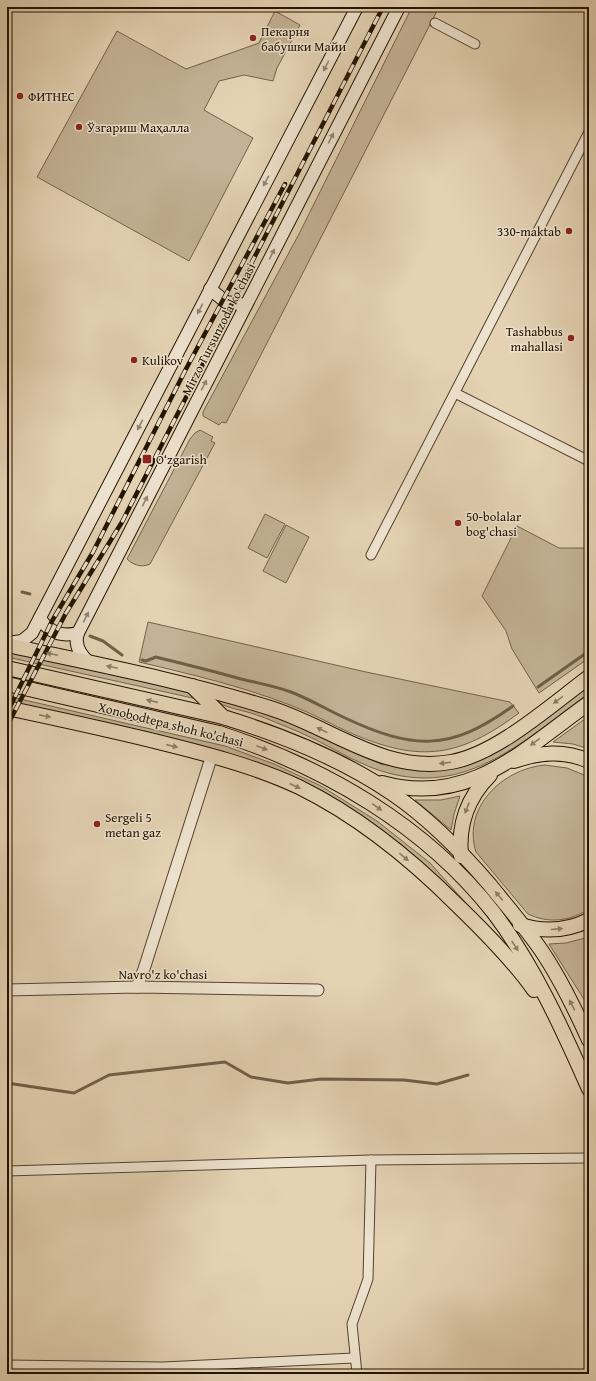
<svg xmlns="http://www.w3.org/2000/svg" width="596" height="1381" viewBox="0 0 596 1381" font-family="'Gentium Book Plus',serif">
<rect width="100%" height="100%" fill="#e4d2b3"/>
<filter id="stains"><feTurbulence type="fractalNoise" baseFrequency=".005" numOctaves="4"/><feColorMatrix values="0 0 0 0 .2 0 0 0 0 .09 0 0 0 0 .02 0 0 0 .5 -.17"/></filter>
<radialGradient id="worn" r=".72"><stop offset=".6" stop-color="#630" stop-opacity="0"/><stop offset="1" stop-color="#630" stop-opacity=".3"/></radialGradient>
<!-- green -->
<g fill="#c3b295" stroke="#73624a">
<path d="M412,7H439L226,423L222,422L219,425L203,416V412L299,234Z"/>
<path d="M275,11L300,25L277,68L273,81L244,75L219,81L204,110L253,138L189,261L37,177L117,31L186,69L259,43Z"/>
<path d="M200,430L213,437L211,441L215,443L150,564C142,568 133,565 127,559L190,439L195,433Z"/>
<path d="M265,514L285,524L267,558L248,548Z"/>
<path d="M286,525L309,537L286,583L263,571Z"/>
<path d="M517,526L559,548H589V658L539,693L512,649L506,631L482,596Z"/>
<path d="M148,622L366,672L510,702L519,713C460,757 421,763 353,734C332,725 312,713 290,705C241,686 190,674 139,662Z"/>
<path d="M7,650L189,690L197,699L7,657Z"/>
<path d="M589,683V693C520,743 462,803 370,767C345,757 323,742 299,732C284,726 269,719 254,714C246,711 226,708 220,703C218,701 216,698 214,696L267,713L319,735L362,756L381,764L422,770L453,768Z"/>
<path d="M7,696L225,746L274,764L321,786L377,821L430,863L500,941L427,867L272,769L199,745L7,702Z"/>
<path d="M589,716V749L573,744L553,742Z"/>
<path d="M545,765L567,768L589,777V909C570,921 549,924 528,914L476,852C462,808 502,769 545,765Z"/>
<path d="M460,796L454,814L451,830L415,800H441Z"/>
<path d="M589,937V991L587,1004L549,944L566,943Z"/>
</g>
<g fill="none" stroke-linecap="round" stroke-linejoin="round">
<!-- stream -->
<g stroke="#6f5f47" stroke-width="3">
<path d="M22,592L30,594"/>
<path d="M90,636L103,641L122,655"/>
<path d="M142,660L146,661L156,657C184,664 213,671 241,679C258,683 275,686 291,692C309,699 326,709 343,717C413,750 449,752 513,706"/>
<path d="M538,687L589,651"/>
<path d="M7,1083L74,1093L109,1075L225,1062L251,1077L288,1083L321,1079L404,1080L437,1084L468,1075"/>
</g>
<defs>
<g id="minor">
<path d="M435,23L475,44"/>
<path d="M455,393L589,461"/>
<path d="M371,555L589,132"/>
<path d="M7,1171L371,1160L589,1158"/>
<path d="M7,1365L163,1367L354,1358"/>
<path d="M357,1374L352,1324L368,1279L371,1160"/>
</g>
<g id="tertiary">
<path d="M137,987L144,969L212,755"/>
<path d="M7,990L137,987L318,990"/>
</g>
<g id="secondary">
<path d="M210,289L226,302L246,305"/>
<path d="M40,618C49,633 62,637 78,633"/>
<path d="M7,643L22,641L32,633L357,7"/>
<path d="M90,663C80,655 74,645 78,633L399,7"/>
</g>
<g id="trunk">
<path d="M7,645C95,664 184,681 270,708C331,727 384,774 451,762C497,754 551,705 589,677"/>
<path d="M7,668L223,717C282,735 342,759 393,794C431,820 461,851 490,885C507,906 525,927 541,950C560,978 575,1009 589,1040"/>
<path d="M7,684L219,733C324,767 425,825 494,913C534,966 562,1028 589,1089"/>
<path d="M192,686L223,717"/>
<path d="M7,708C54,718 100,728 146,739C198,752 250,764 299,787C358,816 411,859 457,905C484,931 512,959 534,990"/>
<path d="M514,761C540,752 564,750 589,761"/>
<path d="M382,783C469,807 523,750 589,703"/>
<path d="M461,856C458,825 468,797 490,775"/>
<path d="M520,925C543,932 567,931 589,920"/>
</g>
</defs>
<!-- minor casing -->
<use href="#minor" stroke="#53432d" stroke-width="11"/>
<!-- tertiary casing -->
<use href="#tertiary" stroke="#53432d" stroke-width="13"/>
<!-- secondary casing -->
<use href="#secondary" stroke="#231300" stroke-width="14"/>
<!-- trunk casing -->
<use href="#trunk" stroke="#231300" stroke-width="16"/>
<!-- minor -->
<use href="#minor" stroke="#ede2ce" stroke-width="9"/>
<!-- tertiary -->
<use href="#tertiary" stroke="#ede2ce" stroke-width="11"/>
<!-- secondary -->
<use href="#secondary" stroke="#ede2ce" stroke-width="12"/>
<!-- trunk -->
<use href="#trunk" stroke="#e4d2b3" stroke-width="14"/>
<defs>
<g id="rail">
<path d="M7,713L52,621L93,552L186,369L285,184"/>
<path d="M7,726L66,613L122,522L196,378L253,260L383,7"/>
</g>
</defs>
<!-- rail casing -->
<use href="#rail" stroke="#231300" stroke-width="4.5"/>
<!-- rail -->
<use href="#rail" stroke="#ede2ce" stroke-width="3" stroke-dasharray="9" stroke-linecap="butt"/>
</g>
<!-- one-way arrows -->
<defs><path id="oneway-solid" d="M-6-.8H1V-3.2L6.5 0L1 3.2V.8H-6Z"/></defs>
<g fill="#928571">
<use href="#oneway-solid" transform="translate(326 66) rotate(118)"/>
<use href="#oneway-solid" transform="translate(331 138) rotate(-63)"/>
<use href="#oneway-solid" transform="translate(266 181) rotate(118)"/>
<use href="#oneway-solid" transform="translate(272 254) rotate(-63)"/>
<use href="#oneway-solid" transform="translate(200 309) rotate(117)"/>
<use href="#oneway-solid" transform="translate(204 385) rotate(-63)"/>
<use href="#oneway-solid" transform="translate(140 425) rotate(117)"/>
<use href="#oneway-solid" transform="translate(145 501) rotate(-63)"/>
<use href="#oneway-solid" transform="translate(86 617) rotate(-64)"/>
</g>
<g fill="#8d7c62">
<use href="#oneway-solid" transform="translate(52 654) rotate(-168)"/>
<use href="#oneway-solid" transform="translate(112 667) rotate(-168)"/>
<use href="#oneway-solid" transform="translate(558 700) rotate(144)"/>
<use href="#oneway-solid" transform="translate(152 701) rotate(-167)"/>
<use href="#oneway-solid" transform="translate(45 716) rotate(11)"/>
<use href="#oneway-solid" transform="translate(322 730) rotate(-154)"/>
<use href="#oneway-solid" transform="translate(535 742) rotate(144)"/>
<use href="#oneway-solid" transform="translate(172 746) rotate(13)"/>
<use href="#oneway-solid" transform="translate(262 748) rotate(21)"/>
<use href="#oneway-solid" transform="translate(445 763) rotate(173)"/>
<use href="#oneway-solid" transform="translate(295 786) rotate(25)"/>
<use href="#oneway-solid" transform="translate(377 807) rotate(35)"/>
<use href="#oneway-solid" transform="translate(467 808) rotate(112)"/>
<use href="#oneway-solid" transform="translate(404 857) rotate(40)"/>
<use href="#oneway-solid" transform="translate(499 896) rotate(-130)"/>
<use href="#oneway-solid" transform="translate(557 929) rotate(-5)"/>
<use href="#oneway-solid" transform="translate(515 946) rotate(57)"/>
<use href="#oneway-solid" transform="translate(572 1005) rotate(-117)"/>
</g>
<!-- markers -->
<g fill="#8f2418" stroke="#ede2ce" stroke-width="1.5">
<circle cx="253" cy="38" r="4"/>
<circle cx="20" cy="96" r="4"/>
<circle cx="79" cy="127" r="4"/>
<circle cx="569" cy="231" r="4"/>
<circle cx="571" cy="338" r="4"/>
<circle cx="134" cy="360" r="4"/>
<rect x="142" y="454" width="10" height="10" rx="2"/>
<circle cx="458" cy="523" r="4"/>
<circle cx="97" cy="824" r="4"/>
</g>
<g text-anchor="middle" stroke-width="3" stroke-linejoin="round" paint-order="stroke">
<!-- poi labels -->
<g font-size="13" fill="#231300" stroke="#ede2ce" text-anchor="start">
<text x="261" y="36">Пекарня<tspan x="261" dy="15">бабушки Майи</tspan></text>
<text x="28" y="101">ФИТНЕС</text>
<text x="87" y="132">Ўзгариш Маҳалла</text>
<text x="561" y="236" text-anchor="end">330-maktab</text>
<text x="563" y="336" text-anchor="end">Tashabbus<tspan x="563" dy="15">mahallasi</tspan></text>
<text x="142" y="365">Kulikov</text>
<text x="156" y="464">O‘zgarish</text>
<text x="466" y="521">50-bolalar<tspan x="466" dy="15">bog'chasi</tspan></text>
<text x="105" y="822">Sergeli 5<tspan x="105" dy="15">metan gaz</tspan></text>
</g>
<!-- street labels -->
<g font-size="13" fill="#231300" stroke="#ede2ce">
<text transform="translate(218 329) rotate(-63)" y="5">Mirzo Tursunzoda ko'chasi</text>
<text transform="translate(171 724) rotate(14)" y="5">Xonobodtepa shoh ko'chasi</text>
<text x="163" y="979">Navro'z ko'chasi</text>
</g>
</g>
<!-- margin -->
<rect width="596" height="1381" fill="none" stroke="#e4d2b3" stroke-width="24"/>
<rect x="8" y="8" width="580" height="1365" fill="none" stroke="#231300" stroke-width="2"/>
<rect x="12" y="12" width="572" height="1357" fill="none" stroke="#231300"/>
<rect width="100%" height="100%" filter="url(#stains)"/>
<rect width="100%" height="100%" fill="url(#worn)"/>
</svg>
